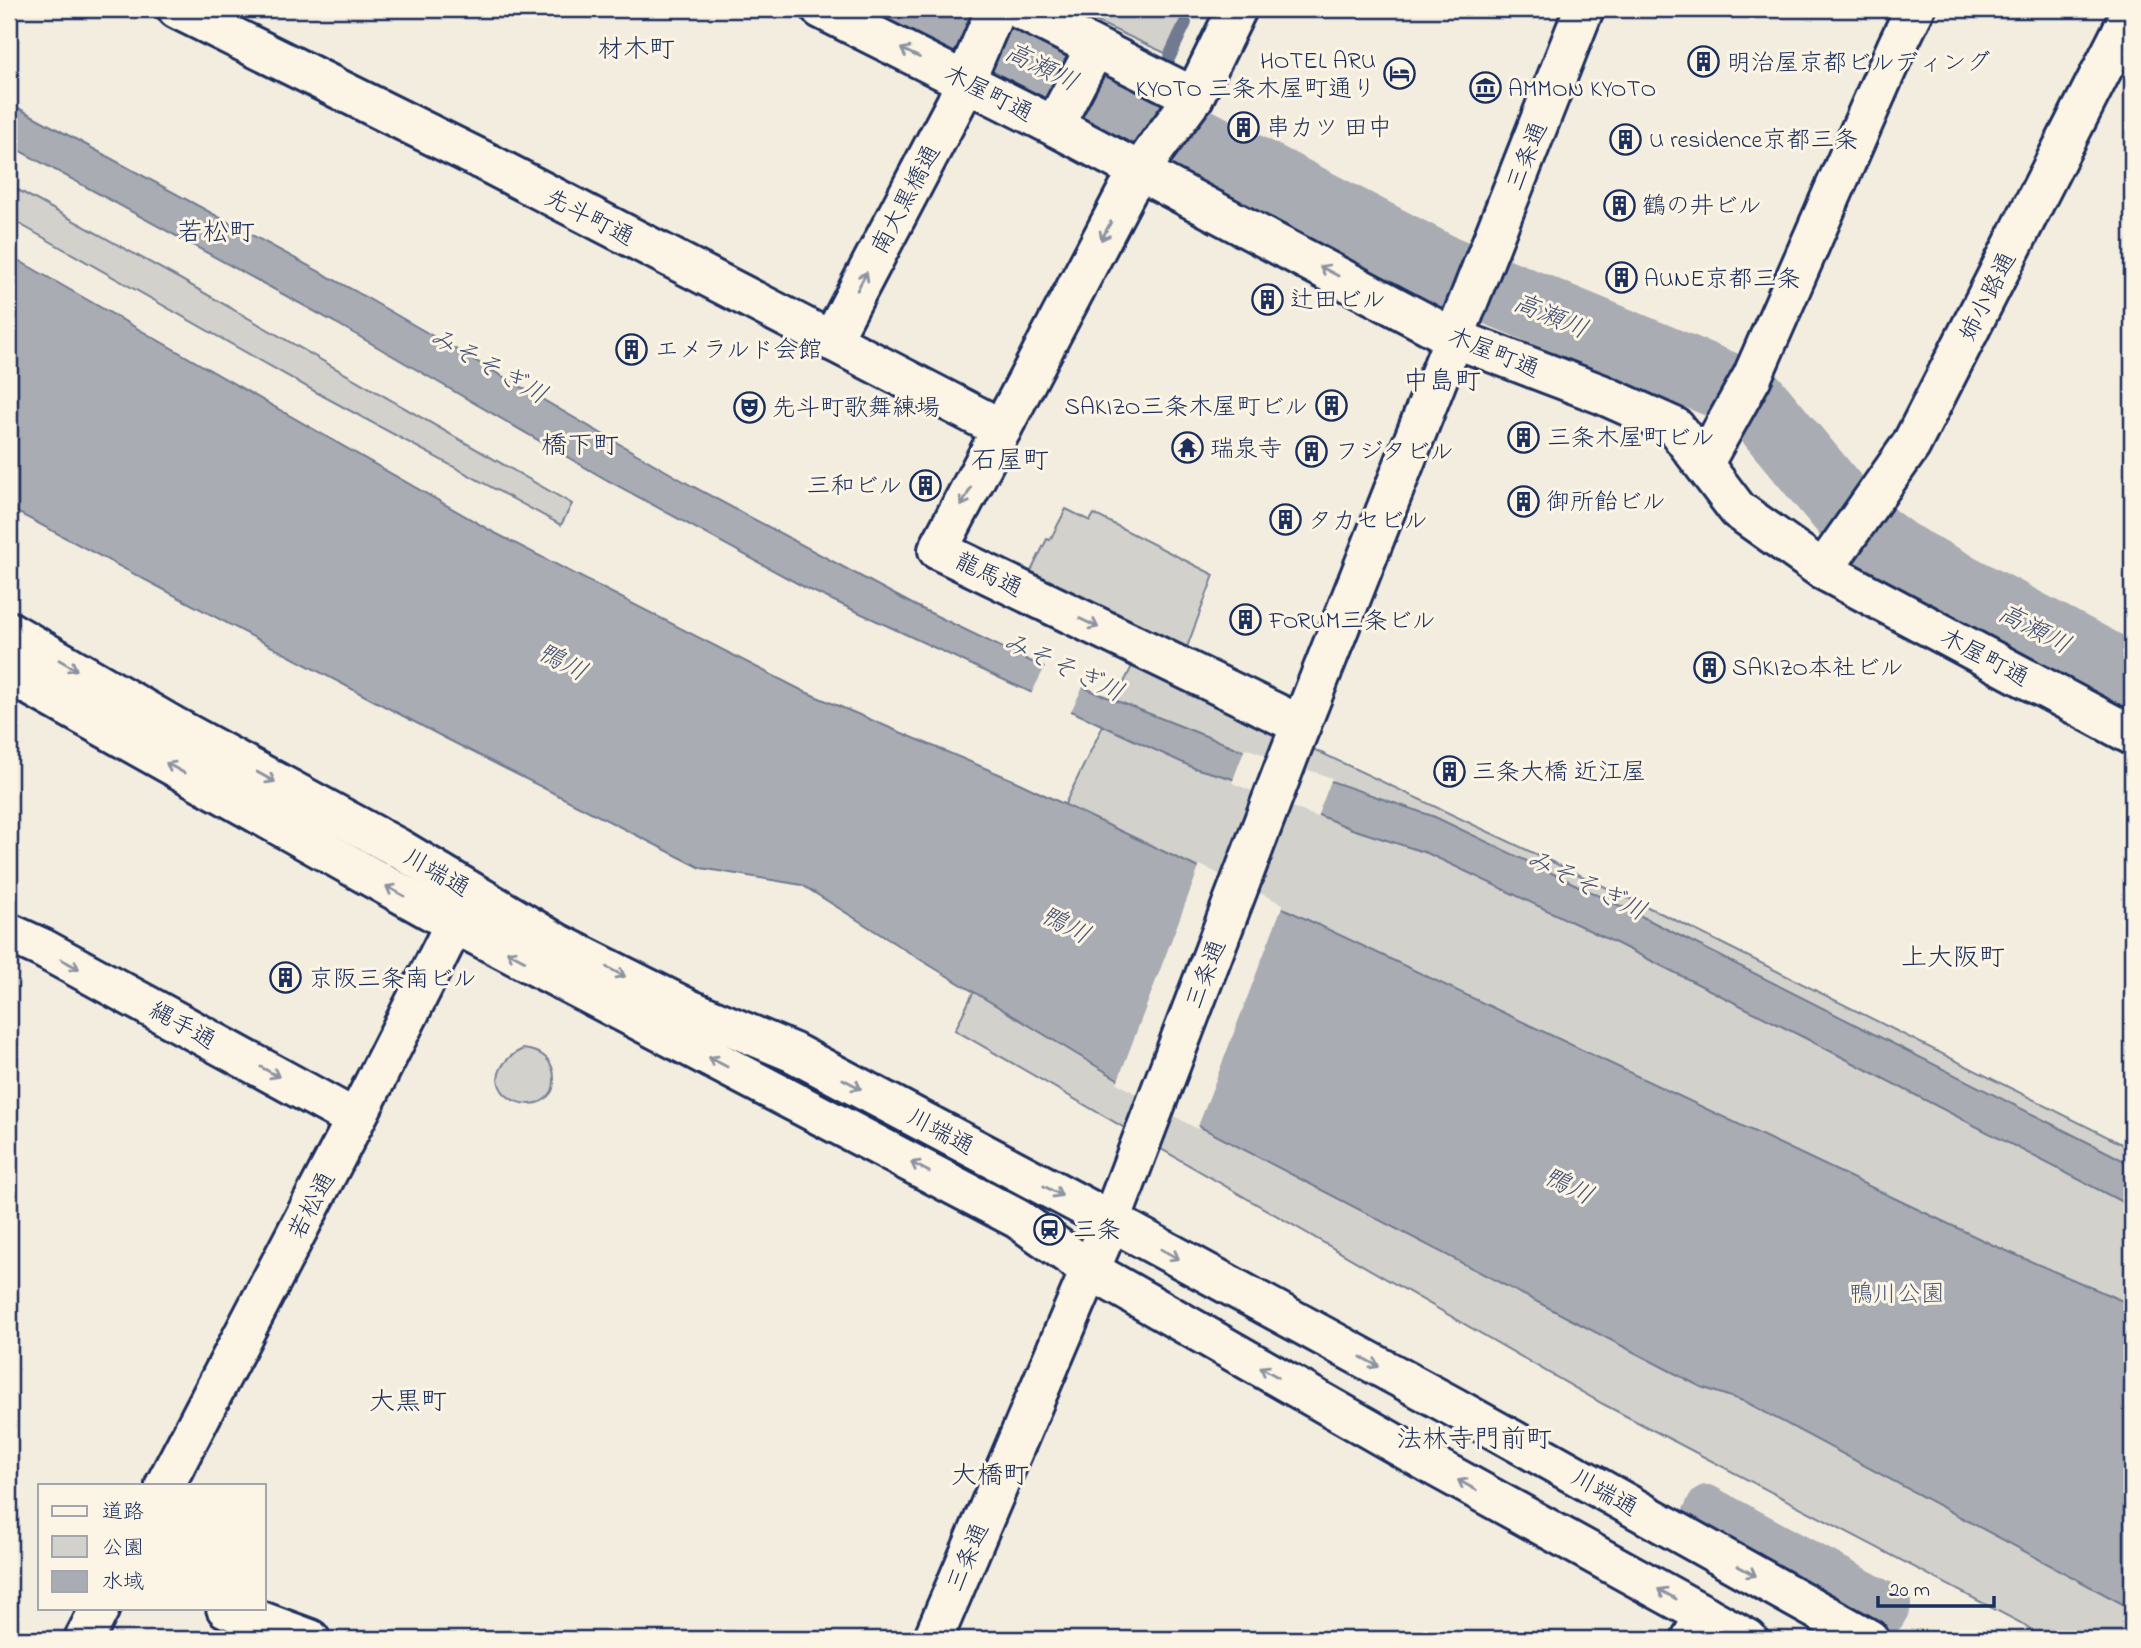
<svg xmlns="http://www.w3.org/2000/svg" width="2141" height="1648" viewBox="0 0 2141 1648" font-family="'Indie Flower','Klee One',sans-serif">
<rect width="100%" height="100%" fill="#f3ede0"/>
<filter id="ink" filterUnits="userSpaceOnUse"><feTurbulence type="fractalNoise" baseFrequency=".0143" numOctaves="2"/><feDisplacementMap in="SourceGraphic" scale="14" xChannelSelector="R" yChannelSelector="G"/><feConvolveMatrix kernelMatrix="1 2 1 2 8 2 1 2 1" color-interpolation-filters="sRGB"/></filter>
<g filter="url(#ink)">
<!-- green -->
<g fill="#d3d1cc" stroke="#778095" stroke-width="2">
<path d="M1082,9H1169L1183,15L1165,53L1080,14Z"/>
<path d="M9,185L180,279L572,504L561,525L323,396L9,218Z"/>
<path d="M1066,509L1090,521L1094,514L1214,575L1187,647L1030,573L1047,539L1050,540Z"/>
<path d="M1133,664L1675,920L2132,1149V1639H2042L2021,1623L1603,1404L955,1030Z"/>
<path d="M523,1049C541,1051 554,1059 554,1079C554,1084 554,1090 550,1094C540,1108 518,1106 506,1095C488,1077 505,1057 523,1049Z"/>
</g>
<!-- water -->
<g fill="#a9acb3" stroke="#707a91" stroke-width="2">
<path d="M9,103L355,291L692,486L914,605L1092,691L1241,750L1435,817L1633,912L2111,1154L2132,1165V1207L1805,1038L1618,944L1427,853L1352,829L1230,778L1194,768L806,588L607,480L336,323L9,145Z"/>
<path d="M9,255L495,533L803,691L1013,780L1993,1245L2132,1305V1609L1746,1402L1701,1387L1177,1115L921,960L802,885L701,868L443,737L9,508Z"/>
</g>
<!-- pier -->
<g fill="#f3ede0">
<path d="M1047,663L1085,683L1069,715L1030,696Z"/>
<path d="M1245,748L1332,778L1317,817L1232,783Z"/>
<path d="M1200,865L1283,904L1197,1129L1117,1083Z"/>
</g>
<g fill="none" stroke-linecap="round" stroke-linejoin="round">
<!-- stream -->
<path stroke="#707a91" stroke-width="12" d="M1169,59L1186,23"/>
<!-- canal -->
<path stroke="#a9acb3" stroke-width="40" d="M1707,1505L1891,1605L1886,1614L1785,1569L1699,1522Z"/>
<!-- river -->
<path stroke="#a9acb3" stroke-width="70" d="M924,9L1188,137L1438,267L1732,389L1753,400L1845,511L1870,535L1897,555L2132,680"/>
<defs>
<g id="minor">
<path d="M177,9L482,160L1002,429"/>
<path d="M821,9L1054,126L1454,338L1601,394L1675,427L1738,510L1823,570L2132,735"/>
<path d="M1019,9L1194,97"/>
<path d="M1237,9L1194,97L1156,148L1127,191L938,550L1301,725"/>
<path d="M1054,126L1095,48"/>
<path d="M831,341L956,103L996,9"/>
<path d="M1704,463L1752,377L1897,46L1915,9"/>
<path d="M1823,570L1911,445L2132,11"/>
<path d="M9,631L173,726L398,848L557,943L689,1009L792,1052L1111,1221L1291,750L1584,9"/>
<path d="M9,674L455,924L1018,1219L1090,1270"/>
<path d="M9,933L42,948L355,1119"/>
<path d="M165,1485L363,1105L465,903"/>
<path d="M226,1608L310,1639"/>
<path d="M84,1639L100,1608"/>
<path d="M1691,1639L1705,1615"/>
</g>
<g id="major">
<path d="M1090,1270L1434,1466L1748,1639"/>
<path d="M933,1639L1111,1221L1452,1406L1869,1639"/>
</g>
</defs>
<!-- minor casing -->
<use href="#minor" stroke="#1b2f5e" stroke-width="44"/>
<!-- major casing -->
<use href="#major" stroke="#1b2f5e" stroke-width="44"/>
<!-- minor -->
<use href="#minor" stroke="#fcf5e5" stroke-width="38"/>
<!-- major -->
<use href="#major" stroke="#fcf5e5" stroke-width="38"/>
</g>
<!-- one-way arrows -->
<defs><path id="oneway-shaft" d="M-6 0H5M1.5-3L5.5 0L1.5 3" fill="none" stroke-width="1.6" stroke-linecap="round" stroke-linejoin="round" transform="scale(1.75)"/></defs>
<g stroke="#8c92a2">
<use href="#oneway-shaft" transform="translate(910 53) rotate(-154)"/>
<use href="#oneway-shaft" transform="translate(1106 231) rotate(118)"/>
<use href="#oneway-shaft" transform="translate(1329 271) rotate(-152)"/>
<use href="#oneway-shaft" transform="translate(862 281) rotate(-62)"/>
<use href="#oneway-shaft" transform="translate(966 497) rotate(118)"/>
<use href="#oneway-shaft" transform="translate(1089 623) rotate(26)"/>
<use href="#oneway-shaft" transform="translate(68 665) rotate(30)"/>
<use href="#oneway-shaft" transform="translate(175 768) rotate(-151)"/>
<use href="#oneway-shaft" transform="translate(266 777) rotate(29)"/>
<use href="#oneway-shaft" transform="translate(395 891) rotate(-151)"/>
<use href="#oneway-shaft" transform="translate(516 956) rotate(-152)"/>
<use href="#oneway-shaft" transform="translate(70 964) rotate(29)"/>
<use href="#oneway-shaft" transform="translate(616 972) rotate(27)"/>
<use href="#oneway-shaft" transform="translate(718 1062) rotate(-152)"/>
<use href="#oneway-shaft" transform="translate(270 1072) rotate(29)"/>
<use href="#oneway-shaft" transform="translate(852 1084) rotate(28)"/>
<use href="#oneway-shaft" transform="translate(920 1167) rotate(-152)"/>
<use href="#oneway-shaft" transform="translate(1053 1191) rotate(28)"/>
<use href="#oneway-shaft" transform="translate(1170 1254) rotate(29)"/>
<use href="#oneway-shaft" transform="translate(1370 1362) rotate(28)"/>
<use href="#oneway-shaft" transform="translate(1269 1372) rotate(-150)"/>
<use href="#oneway-shaft" transform="translate(1467 1485) rotate(-151)"/>
<use href="#oneway-shaft" transform="translate(1747 1571) rotate(29)"/>
<use href="#oneway-shaft" transform="translate(1667 1594) rotate(-151)"/>
</g>
</g>
<!-- icons -->
<defs>
<symbol id="building-ring" viewBox="-11 -11 22 22"><circle r="9.5" fill="#fcf5e5" stroke="#1b2f5e" stroke-width="1.5"/><path d="M-4-6H4V6H1V3H-1V6H-4ZM-2.5-4.3h1.7v1.8h-1.7ZM.8-4.3h1.7v1.8H.8ZM-2.5-1h1.7V.8h-1.7ZM.8-1h1.7V.8H.8Z" fill="#1b2f5e"/></symbol>
<symbol id="hotel-ring" viewBox="-11 -11 22 22"><circle r="9.5" fill="#fcf5e5" stroke="#1b2f5e" stroke-width="1.5"/><path d="M-6-4.5h1.5V1H6V5H4.5V3h-9V5H-6ZM-4 0a1.8 1.8 0 1 1 3.6 0ZM.5 0V-2.5h3Q6-2.5 6 0Z" fill="#1b2f5e"/></symbol>
<symbol id="museum-ring" viewBox="-11 -11 22 22"><circle r="9.5" fill="#fcf5e5" stroke="#1b2f5e" stroke-width="1.5"/><path d="M0-6L6-3V-2H-6V-3ZM-5-1h2V3h-2ZM-1-1h2V3h-2ZM3-1h2V3H3ZM-6 4H6V6H-6Z" fill="#1b2f5e"/></symbol>
<symbol id="theatre-ring" viewBox="-11 -11 22 22"><circle r="9.5" fill="#fcf5e5" stroke="#1b2f5e" stroke-width="1.5"/><path d="M-5-5.5Q0-4 5-5.5V0Q5 5 0 6Q-5 5-5 0ZM-3.3-2.5H-1v1.5H-3.3ZM1-2.5H3.3v1.5H1ZM-2.8 1Q0 5.5 2.8 1Z" fill="#1b2f5e"/></symbol>
<symbol id="temple-ring" viewBox="-11 -11 22 22"><circle r="9.5" fill="#fcf5e5" stroke="#1b2f5e" stroke-width="1.5"/><path d="M0-6L5-2H3V0L6.5 2.5H4V6H1.5V3h-3V6H-4V2.5H-6.5L-3 0V-2H-5Z" fill="#1b2f5e"/></symbol>
<symbol id="station-ring" viewBox="-11 -11 22 22"><circle r="9.5" fill="#fcf5e5" stroke="#1b2f5e" stroke-width="1.5"/><path d="M-3-6H3Q5-6 5-4V2Q5 4 3 4L4.5 6H3L1.5 4h-3L-3 6H-4.5L-3 4Q-5 4-5 2V-4Q-5-6-3-6ZM-3.5-4v3h7v-3ZM-3.5 1v1.5H-2V1ZM2 1v1.5H3.5V1Z" fill="#1b2f5e"/></symbol>
</defs>
<g fill-rule="evenodd">
<use href="#building-ring" x="1686" y="44" width="35" height="35"/>
<use href="#hotel-ring" x="1382" y="56" width="35" height="35"/>
<use href="#museum-ring" x="1468" y="70" width="35" height="35"/>
<use href="#building-ring" x="1226" y="110" width="35" height="35"/>
<use href="#building-ring" x="1608" y="122" width="35" height="35"/>
<use href="#building-ring" x="1602" y="188" width="35" height="35"/>
<use href="#building-ring" x="1604" y="260" width="35" height="35"/>
<use href="#building-ring" x="1250" y="282" width="35" height="35"/>
<use href="#building-ring" x="614" y="332" width="35" height="35"/>
<use href="#building-ring" x="1314" y="388" width="35" height="35"/>
<use href="#theatre-ring" x="732" y="390" width="35" height="35"/>
<use href="#building-ring" x="1506" y="420" width="35" height="35"/>
<use href="#temple-ring" x="1170" y="430" width="35" height="35"/>
<use href="#building-ring" x="1294" y="434" width="35" height="35"/>
<use href="#building-ring" x="908" y="468" width="35" height="35"/>
<use href="#building-ring" x="1506" y="484" width="35" height="35"/>
<use href="#building-ring" x="1268" y="502" width="35" height="35"/>
<use href="#building-ring" x="1228" y="602" width="35" height="35"/>
<use href="#building-ring" x="1692" y="650" width="35" height="35"/>
<use href="#building-ring" x="1432" y="754" width="35" height="35"/>
<use href="#building-ring" x="268" y="960" width="35" height="35"/>
<use href="#station-ring" x="1032" y="1212" width="35" height="35"/>
</g>
<g text-anchor="middle" stroke-width="6" stroke-linejoin="round" paint-order="stroke">
<!-- poi labels -->
<g font-size="24" fill="#1b2f5e" stroke="#fcf5e5" text-anchor="start">
<text x="1376" y="68" text-anchor="end">HOTEL ARU<tspan x="1376" dy="28">KYOTO 三条木屋町通り</tspan></text>
<text x="1727" y="70">明治屋京都ビルディング</text>
<text x="1508" y="96">AMMON KYOTO</text>
<text x="1266" y="135">串カツ 田中</text>
<text x="1649" y="147">U residence京都三条</text>
<text x="1642" y="213">鶴の井ビル</text>
<text x="1644" y="286">AUNE京都三条</text>
<text x="1290" y="307">辻田ビル</text>
<text x="655" y="357">エメラルド会館</text>
<text x="1308" y="414" text-anchor="end">SAKIZO三条木屋町ビル</text>
<text x="772" y="415">先斗町歌舞練場</text>
<text x="1547" y="445">三条木屋町ビル</text>
<text x="1210" y="456">瑞泉寺</text>
<text x="1335" y="459">フジタビル</text>
<text x="902" y="493" text-anchor="end">三和ビル</text>
<text x="1546" y="509">御所飴ビル</text>
<text x="1308" y="528">タカセビル</text>
<text x="1269" y="628">FORUM三条ビル</text>
<text x="1732" y="675">SAKIZO本社ビル</text>
<text x="1472" y="779">三条大橋 近江屋</text>
<text x="309" y="986">京阪三条南ビル</text>
<text x="1073" y="1237">三条</text>
</g>
<!-- street labels -->
<g font-size="24" fill="#1b2f5e" stroke="#fcf5e5">
<text transform="translate(989 93) rotate(27)" y="8">木屋町通</text>
<text transform="translate(1526 156) rotate(-68)" y="8">三条通</text>
<text transform="translate(905 199) rotate(-62)" y="8">南大黒橋通</text>
<text transform="translate(590 217) rotate(27)" y="8">先斗町通</text>
<text transform="translate(1987 296) rotate(-63)" y="8">姉小路通</text>
<text transform="translate(1494 352) rotate(22)" y="8">木屋町通</text>
<text transform="translate(989 574) rotate(26)" y="8">龍馬通</text>
<text transform="translate(1985 657) rotate(28)" y="8">木屋町通</text>
<text transform="translate(437 872) rotate(30)" y="8">川端通</text>
<text transform="translate(1205 974) rotate(-69)" y="8">三条通</text>
<text transform="translate(183 1025) rotate(29)" y="8">縄手通</text>
<text transform="translate(941 1131) rotate(28)" y="8">川端通</text>
<text transform="translate(311 1205) rotate(-62)" y="8">若松通</text>
<text transform="translate(1605 1492) rotate(29)" y="8">川端通</text>
<text transform="translate(967 1557) rotate(-67)" y="8">三条通</text>
</g>
<!-- park labels -->
<g font-size="24" fill="#49587a" stroke="#fcf5e5">
<text x="1897" y="1301">鴨川公園</text>
</g>
<!-- neighbourhood labels -->
<g font-size="26" fill="#1b2f5e" stroke="#fcf5e5">
<text x="636" y="57">材木町</text>
<text x="216" y="240">若松町</text>
<text x="1442" y="389">中島町</text>
<text x="580" y="453">橋下町</text>
<text x="1010" y="468">石屋町</text>
<text x="1953" y="965">上大阪町</text>
<text x="408" y="1409">大黒町</text>
<text x="1474" y="1447">法林寺門前町</text>
<text x="990" y="1483">大橋町</text>
</g>
<!-- water labels -->
<g font-size="26" font-style="italic" fill="#465478" stroke="#fcf5e5">
<text transform="translate(1042 66) rotate(26)" y="9">高瀬川</text>
<text transform="translate(1551 315) rotate(23)" y="9">高瀬川</text>
<text transform="translate(489 365) rotate(29)" y="9">みそそぎ川</text>
<text transform="translate(2035 628) rotate(28)" y="9">高瀬川</text>
<text transform="translate(563 661) rotate(28)" y="9">鴨川</text>
<text transform="translate(1064 666) rotate(25)" y="9">みそそぎ川</text>
<text transform="translate(1587 884) rotate(26)" y="9">みそそぎ川</text>
<text transform="translate(1066 924) rotate(28)" y="9">鴨川</text>
<text transform="translate(1569 1185) rotate(27)" y="9">鴨川</text>
</g>
</g>
<!-- margin -->
<rect width="2141" height="1648" fill="none" stroke="#fcf5e5" stroke-width="35"/>
<rect x="18" y="18" width="2106" height="1613" fill="none" stroke="#1b2f5e" stroke-width="2.5" filter="url(#ink)"/>
<!-- legend -->
<rect x="38" y="1484" width="228" height="126" fill="#fcf5e5" stroke="#a2a6af" stroke-width="2"/>
<rect x="52" y="1506" width="35" height="10" fill="#fcf5e5" stroke="#a2a6af" stroke-width="2"/>
<text x="102" y="1518" font-size="21" fill="#1b2f5e">道路</text>
<rect x="52" y="1536" width="35" height="21" fill="#d3d1cc" stroke="#a2a6af" stroke-width="2"/>
<text x="102" y="1554" font-size="21" fill="#1b2f5e">公園</text>
<rect x="52" y="1571" width="35" height="21" fill="#a9acb3" stroke="#a2a6af" stroke-width="2"/>
<text x="102" y="1588" font-size="21" fill="#1b2f5e">水域</text>
<!-- scale -->
<path d="M1878 1596v10h116v-10" fill="none" stroke="#1b2f5e" stroke-width="3.5"/>
<text x="1889" y="1596" font-size="21" fill="#1b2f5e" stroke="#fcf5e5" stroke-width="5" paint-order="stroke">20 m</text>
</svg>
